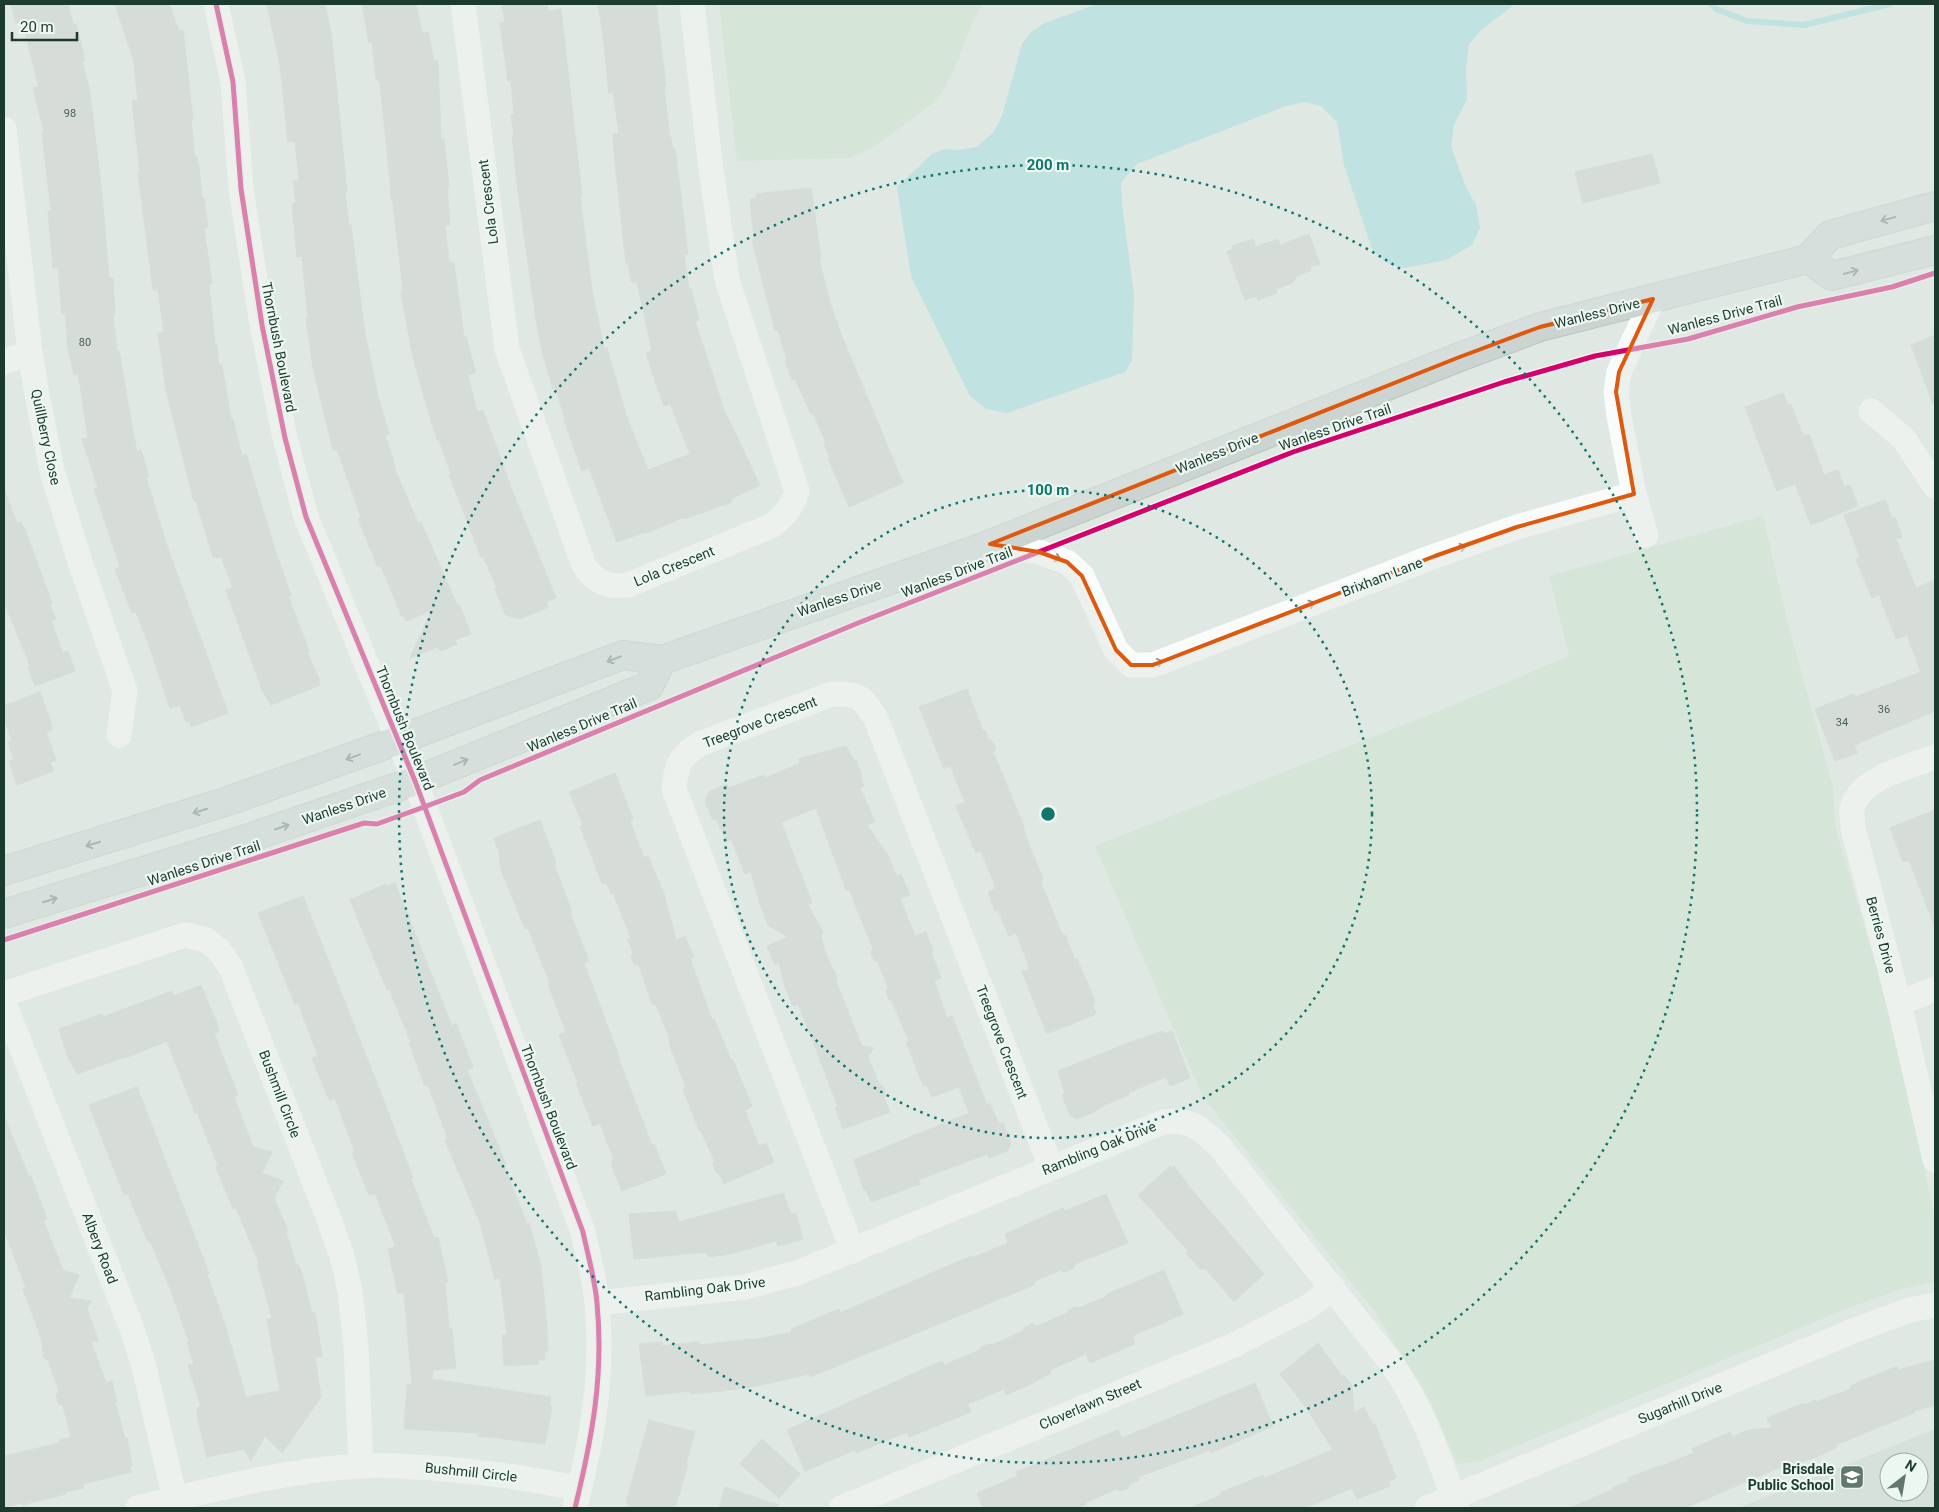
<svg xmlns="http://www.w3.org/2000/svg" width="1939" height="1512" viewBox="0 0 1939 1512" font-family="Roboto,sans-serif">
<rect width="100%" height="100%" fill="#e0e8e3"/>
<!-- built -->
<path fill="#cdd9d2" fill-rule="evenodd" d="M1935,1429V1508H1738ZM1889,1462H1919V1492H1889Z"/>
<!-- green -->
<g fill="#c7e3cb">
<path d="M719,4H983L973,21L954,70L943,91L932,104L872,148L850,158L737,161Z"/>
<path d="M1763,516L1787,620L1833,787L1835,826L1880,979L1909,1099L1935,1218V1281L1899,1290L1851,1307L1480,1461L1457,1464L1430,1400L1375,1312L1203,1097L1095,846L1444,709L1569,656L1549,576Z"/>
</g>
<!-- water -->
<path fill="#9adbdb" d="M1097,4H1515L1480,31L1469,44L1466,69L1467,99L1454,125L1451,146L1465,185L1476,205L1480,228L1472,245L1446,260L1404,268L1387,263L1372,249L1344,165L1337,122L1321,106L1305,102L1286,106L1137,164L1121,182L1122,205L1134,295L1132,360L1125,372L1007,413L986,409L970,396L911,276L897,187L932,154L945,149L957,150L976,147L993,133L1002,116L1022,44L1030,33L1045,23Z"/>
<g fill="none" stroke-linecap="round" stroke-linejoin="round">
<!-- stream -->
<path stroke="#9adbdb" stroke-width="6" d="M1711,4L1716,9L1747,21L1804,25L1890,4"/>
</g>
<!-- building -->
<g fill="#cad1cd" stroke="#c8d1cc">
<path d="M11,4H68L73,25L76,24L85,60L82,61L90,93L102,194L109,278H113L115,315H113L117,351H119L131,421L137,452L141,450L149,476L146,477L168,549L228,713L191,727L189,721L186,722L180,705L170,708L151,651L136,612L132,613L115,569L120,567L94,489L98,488L82,439L88,438L80,384L77,374L74,375L68,348L65,313L62,314L58,268H53L48,211H51L42,132L44,131L33,88L39,87L22,22L16,23Z"/>
<path d="M115,4H169L179,31L183,30L193,120L191,121L195,157H197L199,168L202,198H204L208,228H204L212,284H209L215,345H217L219,365H222L231,419H233L242,456L246,454L277,556L291,595L288,596L309,651L307,652L320,681L318,682L320,685L271,705L262,690L226,590L233,588L221,557L216,558L215,556L213,557L196,501L194,502L166,390L158,333H164L158,290H153L138,173H140L132,101L138,100L133,58Z"/>
<path d="M267,4H325L331,32L347,192H345L349,225H351L365,334L378,396L389,434L385,435L395,466L394,467L418,523L421,522L457,605L459,604L471,634L455,640L457,644L440,651L438,647L410,658L432,610L406,621L404,616L402,617L381,566L378,567L358,519L361,517L337,449L333,450L313,368L306,318H308L302,256L297,257L292,204L296,203L293,181H299L295,142H288L280,65Z"/>
<path d="M362,4H416L422,33L428,32L434,61H438L441,139H444L449,188H447L450,225H445L449,262L454,263L464,337H466L476,373L468,375L477,412L483,410L512,490L556,598L546,602L548,607L520,619L506,615L495,589L497,588L483,556L481,557L449,475L451,474L439,440H437L424,397L413,357L401,293L403,289L393,204L390,195L391,191L380,82L376,79L372,42L369,43Z"/>
<path d="M502,4H547L548,11L561,9L582,196H580L592,291L604,348H607L627,418L648,470L690,454L670,404L664,406L657,387L646,353L652,351L637,282H631L628,263H626L614,154L613,134L619,133L613,92L609,93L603,35L598,4H656L666,86L664,87L670,138L671,137L673,149H675L682,204L688,254L684,255L689,290L691,289L699,320L695,321L724,410L760,485L731,499L732,502L685,519V517L646,533L645,532L617,542L589,468L582,471L564,420H565L556,388L553,389L543,355L536,320L517,184L512,136H514L511,115L514,114L511,81H508L500,23L505,22Z"/>
<path d="M1652,154L1660,183L1583,203L1575,172Z"/>
<path d="M811,188L821,259H819L831,306L841,334L903,483L849,507L828,458H830L824,444L826,443L813,413L811,414L795,379L792,380L785,361L787,360L778,330L775,331L752,240L754,239L750,199L757,198L756,194Z"/>
<path d="M1309,234L1320,264L1310,267L1311,270L1297,276L1292,283L1276,289L1277,293L1258,300L1257,296L1245,300L1227,252L1233,249L1232,246L1253,239L1256,247L1278,239L1280,245Z"/>
<path d="M1935,335V403L1933,404L1911,345Z"/>
<path d="M1783,393L1788,405L1791,404L1803,436L1809,434L1824,475L1838,470L1844,487L1850,485L1858,506L1811,525L1795,484L1777,491L1745,407Z"/>
<path d="M4,492H5L17,523L21,522L24,527L52,603L49,604L56,619L51,621L63,653L68,651L75,671L35,686L28,666L30,665L4,602Z"/>
<path d="M1885,500L1892,518L1895,517L1902,537L1896,539L1916,588L1935,580V711L1854,745L1857,753L1835,761L1815,709L1854,694L1855,697L1921,672L1907,635L1896,639L1879,595L1872,598L1856,559L1860,557L1844,515Z"/>
<path d="M967,689L983,731L985,730L988,739L992,741L996,748L993,752L1024,826L1023,827L1031,850L1043,878L1041,883L1063,936L1065,935L1075,960L1077,959L1095,1001L1093,1005L1096,1014L1047,1034L1022,972L1030,969L1016,933L1009,936L998,910L995,911L988,892L996,888L981,851L976,853L956,806L965,802L950,766L944,769L919,707Z"/>
<path d="M40,692L51,723L52,730L46,732L56,760L50,762L54,771L17,785L9,761L14,760L8,742L12,741L4,718V706Z"/>
<path d="M846,746L854,761L856,760L862,776H860L864,786L860,788L875,822L867,825L889,857L896,876L901,874L910,895L900,899L915,936L926,932L933,951L931,952L941,978L934,980L947,1018L952,1016L987,1105L990,1104L999,1124L1003,1123L1011,1143L1007,1151L989,1158L987,1154L918,1180L920,1184L871,1202L866,1190H864L854,1160L969,1113L959,1087L932,1097L927,1086L923,1085L906,1042L909,1041L892,1001L889,999L886,992L888,987L878,962L874,960L871,953L873,949L849,889L846,890L816,808L781,822L812,903L808,905L823,932L821,937L824,946H823L832,968L834,970L837,978L836,981L857,1034L862,1046L874,1048L868,1057L879,1084L883,1086L886,1094L884,1098L890,1112L843,1129L835,1108L838,1107L814,1044L798,1004L793,1006L785,987L779,963L775,965L767,946L788,937L768,925L758,898L751,871L745,874L731,839L727,841L716,819L713,820L705,801L709,792L727,784L728,788L764,775L765,778L800,763L798,759Z"/>
<path d="M615,773L633,819L630,821L644,858L648,856L664,894L676,940L685,936L694,957L690,958L712,1020L714,1019L731,1060H733L752,1106L745,1111L759,1146L766,1143L774,1162L724,1184L720,1175L716,1172L713,1165L714,1160L701,1131L699,1130L683,1089L686,1087L672,1051L669,1042L670,1039L656,1005L652,1004L639,966L634,964L631,957L633,953L628,940L631,938L613,893L611,894L607,884L602,883L580,826L583,825L569,792Z"/>
<path d="M1935,810V925H1934L1909,860L1903,862L1890,828Z"/>
<path d="M540,820L556,863L554,864L572,912L570,913L589,961L584,963L620,1059L619,1060L652,1145L654,1144L666,1174L622,1191L612,1166V1161L614,1160L600,1123L593,1126L576,1083H578L559,1035L566,1032L548,984L550,983L528,928L525,929L501,870L499,852L494,838Z"/>
<path d="M395,883L452,1026L456,1024L473,1067L467,1070L503,1157L506,1164L504,1165L527,1224L529,1223L541,1266L546,1315L548,1351H544L545,1360H538V1364L504,1366L502,1335H507L500,1278L495,1279L480,1223L445,1140L448,1139L428,1085L425,1086L409,1043L411,1042L389,989L387,990L350,900L386,884L387,886Z"/>
<path d="M303,896L382,1096L413,1178L411,1179L434,1238L438,1237L448,1282L445,1283L449,1329H452L456,1368L433,1370L432,1379L551,1397L550,1406H552L545,1444L478,1436L479,1433L404,1429L407,1384H412L404,1293L398,1294L388,1249L396,1247L375,1193L369,1195L352,1153L355,1152L335,1098L329,1100L312,1058L318,1056L298,1003L295,1004L258,913Z"/>
<path d="M201,985L216,1021L219,1031L214,1033L238,1095L234,1097L253,1147L272,1152L262,1173L283,1181L274,1198L288,1231L286,1232L296,1264H298L302,1273L312,1313L315,1312L322,1356L315,1357L321,1397L282,1453L265,1436L251,1461L244,1449L207,1457L198,1420L197,1408L201,1407L188,1365L194,1364L187,1342H189L170,1288L150,1241L148,1242L128,1194L124,1195L89,1105L137,1087L209,1273L207,1274L225,1325L246,1397L280,1391L267,1319L272,1318L257,1264L259,1263L236,1208L233,1209L216,1167L218,1166L197,1112L195,1113L167,1041L125,1058V1057L77,1074L68,1058L59,1029L102,1014L103,1017L172,991L173,996Z"/>
<path d="M1163,1031L1164,1034L1172,1031L1190,1078L1170,1086L1166,1077L1128,1093L1129,1095L1105,1105L1094,1112L1077,1119L1070,1115L1062,1095L1065,1093L1058,1071L1128,1043Z"/>
<path d="M4,1116L29,1177L31,1176L47,1219L43,1220L63,1270L79,1275L69,1298L91,1301L87,1309L98,1340L91,1342L106,1383L112,1381L117,1402H115L125,1439L127,1438L132,1466H130L131,1472L83,1484L84,1488L65,1492L66,1494L22,1505L21,1503L4,1507V1456L60,1443L59,1440L71,1437L63,1406L58,1403L56,1394L59,1391L48,1360L44,1358L41,1338L23,1289L26,1288L4,1230Z"/>
<path d="M1170,1166L1172,1169L1174,1166L1192,1190L1264,1274L1237,1299L1233,1301L1205,1268L1201,1270L1186,1253L1188,1251L1138,1195Z"/>
<path d="M783,1193L791,1214L796,1213L803,1239L778,1246L776,1241L730,1254L708,1257L707,1252L634,1259L629,1214L675,1211L679,1222Z"/>
<path d="M1106,1194L1128,1243L1075,1264L1074,1268L1065,1272L1061,1270L1049,1275L1035,1281L1034,1285L810,1377L809,1374L757,1386L722,1391L691,1394L690,1391L646,1396L639,1344L662,1342V1346L699,1342V1345L752,1339V1340L792,1332L791,1329L839,1309L840,1313L971,1256L972,1258L1008,1243L1005,1234L1063,1208L1065,1211Z"/>
<path d="M1164,1270L1183,1314L1132,1336L1135,1344L1090,1363L1086,1354L1050,1370L1051,1373L1027,1386L1006,1395L1004,1389L968,1404L971,1412L909,1437L907,1432L856,1453L855,1450L805,1471L787,1430L928,1367L942,1361L944,1365L980,1350L981,1347L989,1344L992,1345L1023,1331L1024,1328L1032,1324L1037,1326L1067,1313L1069,1310L1075,1307L1079,1308L1105,1297L1107,1294Z"/>
<path d="M1318,1343L1342,1376L1344,1375L1352,1385L1354,1413L1364,1407L1373,1425L1375,1424L1396,1478L1389,1481L1390,1486L1357,1499L1352,1488L1305,1508H1190L1221,1495L1220,1493L1263,1475L1264,1478L1333,1450L1307,1409L1280,1374Z"/>
<path d="M1935,1360V1405L1914,1411V1413L1838,1444L1836,1448L1818,1456L1795,1465L1793,1462L1685,1508H1569L1613,1490L1612,1488L1629,1481L1628,1478L1659,1466V1467L1694,1453L1692,1449L1730,1432L1732,1437L1748,1430L1772,1428L1767,1418L1804,1403V1405L1815,1400L1816,1402L1851,1389L1850,1386L1897,1366L1898,1370Z"/>
<path d="M1255,1383L1273,1426L1211,1453L1210,1450L1138,1477L1139,1480L1129,1484L1128,1488L1120,1491L1117,1489L1087,1502L1085,1505L1079,1508H983L977,1493L1018,1476L1016,1472L1118,1430L1122,1438Z"/>
<path d="M649,1420L695,1432L686,1464H688L675,1508H627L629,1503H626Z"/>
<path d="M762,1439L800,1474L779,1498L740,1464Z"/>
<path d="M725,1487L778,1505V1508H719Z"/>
</g>
<g fill="none" stroke-linecap="round" stroke-linejoin="round">
<defs>
<g id="major">
<path d="M1808,259L1832,276L1935,250"/>
<path d="M4,871L228,801L399,740L623,655L662,660L978,549L1457,358L1540,327L1808,259L1830,235L1935,206"/>
<path d="M4,914L240,841L415,781L649,686L662,660"/>
</g>
</defs>
<!-- major casing -->
<use href="#major" stroke="#bac5bf" stroke-width="30"/>
<!-- minor -->
<g stroke="#fafcfb" stroke-width="25">
<path d="M216,4L233,82L241,189L262,325L285,438L306,517L415,781L583,1232C588,1256 595,1279 597,1303C604,1376 592,1438 575,1508"/>
<path d="M463,4L507,349L583,563C593,582 607,588 628,585L771,526C785,516 792,507 797,491L727,280L710,161L692,4"/>
<path d="M4,129L30,352L36,389L52,471L80,562L125,691L119,735"/>
<path d="M4,362L30,352"/>
<path d="M1871,411L1904,439L1935,486"/>
<path d="M1634,494L1646,535"/>
<path d="M990,544L1039,552L1067,562L1082,576L1116,650L1131,665H1153L1435,556L1517,527L1634,494L1619,416L1616,392L1619,372L1653,299"/>
<path d="M1935,757C1909,767 1859,777 1852,809C1851,815 1853,822 1853,828L1899,1003L1935,1160"/>
<path d="M4,994L185,935L206,940L219,950L231,968L330,1222L342,1256L350,1291L356,1347L361,1466"/>
<path d="M4,1003L132,1329L143,1363L175,1499"/>
<path d="M1899,1003L1935,989"/>
<path d="M853,1251L674,789C676,766 680,754 702,743L832,694C858,693 863,697 876,719L1051,1167"/>
<path d="M597,1303L745,1287L797,1273L1163,1122C1194,1119 1201,1129 1221,1148L1392,1364C1422,1407 1440,1459 1457,1508"/>
<path d="M138,1508C210,1490 286,1470 361,1466C385,1464 409,1467 433,1468C483,1472 531,1478 579,1489"/>
<path d="M841,1508L1232,1346L1308,1307L1333,1288"/>
<path d="M1427,1508L1858,1329L1910,1310L1935,1305"/>
</g>
<!-- major -->
<use href="#major" stroke="#cbd4d0" stroke-width="28"/>
<defs>
<g id="cycleway">
<path d="M216,4L233,82L241,189L262,325L285,438L306,517L415,781L583,1232C588,1256 595,1279 597,1303C604,1376 592,1438 575,1508"/>
<path d="M4,940L364,823L377,824L424,807L464,792L480,780L858,623L1293,452L1504,382L1595,356L1688,339L1797,307L1892,287L1935,273"/>
</g>
</defs>
<!-- cycleway casing -->
<use href="#cycleway" stroke="#edf7f1" stroke-width="8"/>
<!-- cycleway -->
<use href="#cycleway" stroke="#d6006c" stroke-width="5"/>
</g>
<!-- one-way arrows -->
<defs><path id="oneway-shaft" d="M-6 0H5M1.5-3L5.5 0L1.5 3" fill="none" stroke-width="1.6" stroke-linecap="round" stroke-linejoin="round" transform="scale(1.25)"/></defs>
<g stroke="#6b8077">
<use href="#oneway-shaft" transform="translate(1888 219) rotate(165)"/>
<use href="#oneway-shaft" transform="translate(1851 272) rotate(-15)"/>
<use href="#oneway-shaft" transform="translate(614 659) rotate(159)"/>
<use href="#oneway-shaft" transform="translate(353 757) rotate(160)"/>
<use href="#oneway-shaft" transform="translate(461 762) rotate(-22)"/>
<use href="#oneway-shaft" transform="translate(200 811) rotate(162)"/>
<use href="#oneway-shaft" transform="translate(282 827) rotate(-19)"/>
<use href="#oneway-shaft" transform="translate(93 844) rotate(163)"/>
<use href="#oneway-shaft" transform="translate(50 900) rotate(-17)"/>
</g>
<g stroke="#8b9c95">
<use href="#oneway-shaft" transform="translate(1459 548) rotate(-19)"/>
<use href="#oneway-shaft" transform="translate(1054 557) rotate(20)"/>
<use href="#oneway-shaft" transform="translate(1308 605) rotate(-21)"/>
<use href="#oneway-shaft" transform="translate(1156 663) rotate(-14)"/>
</g>
<!-- marked area -->
<path d="M0 0H1939V1512H0ZM1653,299L1619,372L1616,392L1634,494L1517,527L1435,556L1153,665H1131L1116,650L1082,576L1067,562L1039,552L990,544L1457,358L1540,327Z" fill="#e0e8e3" fill-opacity=".55" fill-rule="evenodd"/>
<path fill="none" stroke="#de580e" stroke-width="4" stroke-linejoin="round" d="M1653,299L1619,372L1616,392L1634,494L1517,527L1435,556L1153,665H1131L1116,650L1082,576L1067,562L1039,552L990,544L1457,358L1540,327Z"/>
<!-- distance rings -->
<g fill="none" stroke="#0f766e" stroke-width="2.5" stroke-dasharray="2.5 5">
<circle cx="1048" cy="814" r="324"/>
<circle cx="1048" cy="814" r="649"/>
</g>
<!-- icons -->
<defs>
<symbol id="school-square" viewBox="-11 -11 22 22"><rect x="-9" y="-9" width="18" height="18" rx="4" fill="#61786e" stroke="#edf7f1"/><path d="M0-5L7-2L0 1L-7-2ZM-4 1L0 2.5L4 1V4Q0 6-4 4Z" fill="#fff"/></symbol>
</defs>
<g fill-rule="evenodd">
<use href="#school-square" x="1838" y="1463" width="28" height="28"/>
</g>
<g text-anchor="middle" stroke-width="4.5" stroke-linejoin="round" paint-order="stroke">
<!-- number labels -->
<g font-size="11" fill="#486056">
<text x="70" y="117">98</text>
<text x="85" y="346">80</text>
<text x="1884" y="713">36</text>
<text x="1842" y="726">34</text>
</g>
<!-- street labels -->
<g font-size="14" fill="#1c3b2f" stroke="#edf7f1">
<text transform="translate(488 202) rotate(-97)" y="5">Lola Crescent</text>
<text transform="translate(1597 313) rotate(-14)" y="5">Wanless Drive</text>
<text transform="translate(1725 315) rotate(-15)" y="5">Wanless Drive Trail</text>
<text transform="translate(279 347) rotate(79)" y="5">Thornbush Boulevard</text>
<text transform="translate(1335 427) rotate(-19)" y="5">Wanless Drive Trail</text>
<text transform="translate(46 437) rotate(78)" y="5">Quillberry Close</text>
<text transform="translate(1217 453) rotate(-22)" y="5">Wanless Drive</text>
<text transform="translate(674 566) rotate(-22)" y="5">Lola Crescent</text>
<text transform="translate(957 572) rotate(-21)" y="5">Wanless Drive Trail</text>
<text transform="translate(1382 577) rotate(-21)" y="5">Brixham Lane</text>
<text transform="translate(839 598) rotate(-19)" y="5">Wanless Drive</text>
<text transform="translate(760 722) rotate(-21)" y="5">Treegrove Crescent</text>
<text transform="translate(582 725) rotate(-23)" y="5">Wanless Drive Trail</text>
<text transform="translate(405 728) rotate(68)" y="5">Thornbush Boulevard</text>
<text transform="translate(344 806) rotate(-19)" y="5">Wanless Drive</text>
<text transform="translate(204 863) rotate(-18)" y="5">Wanless Drive Trail</text>
<text transform="translate(1881 935) rotate(75)" y="5">Berries Drive</text>
<text transform="translate(1002 1042) rotate(69)" y="5">Treegrove Crescent</text>
<text transform="translate(280 1094) rotate(69)" y="5">Bushmill Circle</text>
<text transform="translate(549 1107) rotate(69)" y="5">Thornbush Boulevard</text>
<text transform="translate(1099 1148) rotate(-22)" y="5">Rambling Oak Drive</text>
<text transform="translate(100 1248) rotate(69)" y="5">Albery Road</text>
<text transform="translate(705 1289) rotate(-7)" y="5">Rambling Oak Drive</text>
<text transform="translate(1680 1403) rotate(-22)" y="5">Sugarhill Drive</text>
<text transform="translate(1090 1404) rotate(-23)" y="5">Cloverlawn Street</text>
<text transform="translate(471 1472) rotate(6)" y="5">Bushmill Circle</text>
</g>
<!-- poi labels -->
<g font-size="14" font-weight="bold" fill="#1c3b2f" stroke="#edf7f1" text-anchor="end">
<text x="1834" y="1474">Brisdale<tspan x="1834" dy="16">Public School</tspan></text>
</g>
</g>
<circle cx="1048" cy="814" r="8" fill="#0f766e" stroke="#edf7f1" stroke-width="2.5"/>
<g font-size="15" text-anchor="middle" font-weight="bold" fill="#0f766e" stroke="#edf7f1" stroke-width="4.5" stroke-linejoin="round" paint-order="stroke">
<text x="1048" y="170">200 m</text>
<text x="1048" y="495">100 m</text>
</g>
<!-- border -->
<rect width="1939" height="1512" fill="none" stroke="#1c3b2f" stroke-width="10"/>
<!-- north arrow -->
<g transform="translate(1904 1477) rotate(31)"><circle r="24" fill="#edf7f1" stroke="#99aca3"/>
<path d="M0-4L9 19L0 12L-9 19Z" fill="#61786e"/>
<text y="-8" font-size="14" font-weight="bold" text-anchor="middle" fill="#1c3b2f">N</text>
</g>
<!-- scale -->
<path d="M12 32v8h65v-8" fill="none" stroke="#1c3b2f" stroke-width="2.5"/>
<text x="20" y="32" font-size="15" fill="#1c3b2f" stroke="#edf7f1" stroke-width="4" paint-order="stroke">20 m</text>
</svg>
